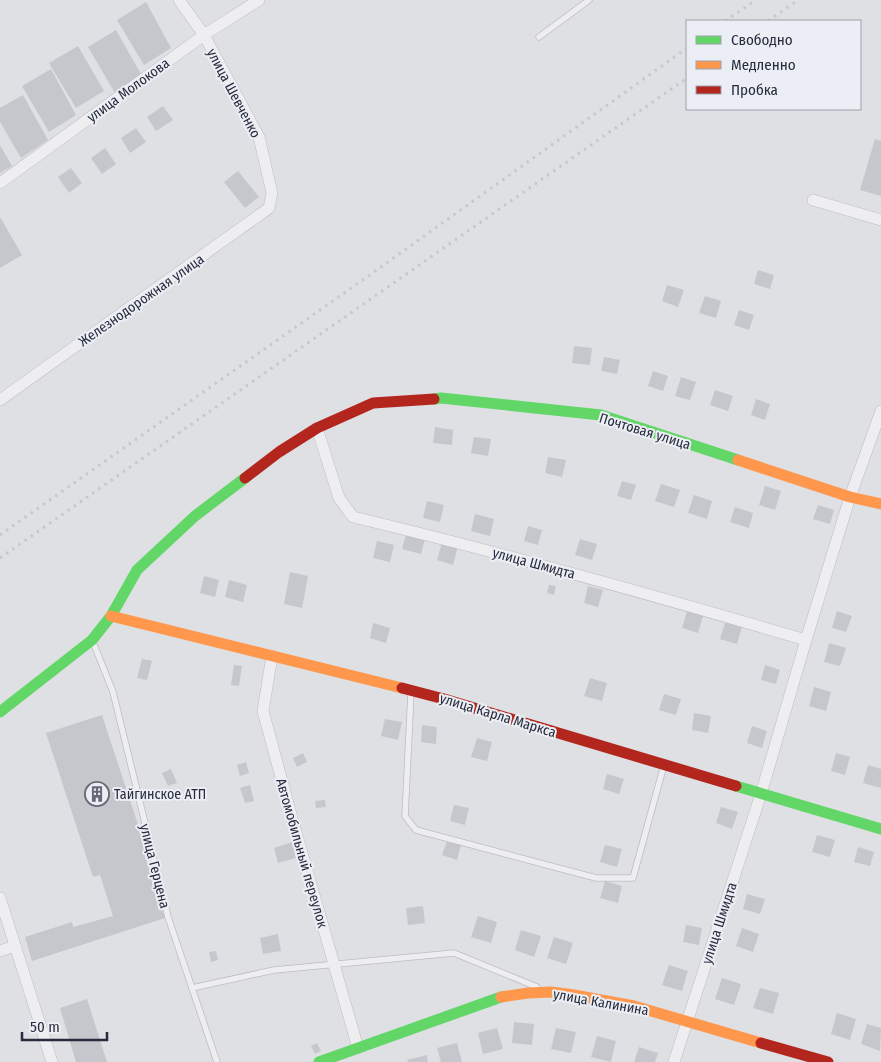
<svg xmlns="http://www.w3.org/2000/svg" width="881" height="1062" viewBox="0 0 881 1062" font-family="'Fira Sans Condensed',sans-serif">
<rect width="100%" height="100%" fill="#dee0e4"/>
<!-- building -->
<g fill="#c6c7cc">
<path d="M146,2L171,48L144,65L117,20Z"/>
<path d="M116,30L142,76L115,93L88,47Z"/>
<path d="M78,46L104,91L76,108L49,63Z"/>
<path d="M51,69L76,115L49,132L22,86Z"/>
<path d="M23,95L48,140L21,158L0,122V108Z"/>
<path d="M163,106L173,120L156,131L147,117Z"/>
<path d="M136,128L146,142L130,153L121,138Z"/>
<path d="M875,139L881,141V196L860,190Z"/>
<path d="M0,145L12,166L0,173Z"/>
<path d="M105,148L116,164L102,174L91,158Z"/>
<path d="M71,168L82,183L69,193L58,177Z"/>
<path d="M238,171L259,197L245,208L224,182Z"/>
<path d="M0,217L22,255L0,268Z"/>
<path d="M758,270L774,275L770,289L754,284Z"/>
<path d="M667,285L684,290L678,307L662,301Z"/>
<path d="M705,296L721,301L716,318L699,313Z"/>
<path d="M739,310L754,315L749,330L734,325Z"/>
<path d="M574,346L592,348L590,365L572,363Z"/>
<path d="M604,357L620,360L617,374L601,371Z"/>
<path d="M653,371L668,376L663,391L648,386Z"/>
<path d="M681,377L696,382L690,400L675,396Z"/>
<path d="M715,390L733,396L728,411L710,405Z"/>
<path d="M756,399L770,404L765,420L751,415Z"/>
<path d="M435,427L453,430L452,445L433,443Z"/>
<path d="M474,437L491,439L488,456L471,453Z"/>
<path d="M548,457L566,460L562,477L545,473Z"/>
<path d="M622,481L636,485L631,500L617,496Z"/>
<path d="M661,484L680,490L674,507L655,501Z"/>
<path d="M765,486L781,491L775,510L759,505Z"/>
<path d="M694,495L712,501L707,519L688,513Z"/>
<path d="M427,501L444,505L440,522L423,518Z"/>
<path d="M818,505L834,510L830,524L813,519Z"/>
<path d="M735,507L753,513L749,528L730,522Z"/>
<path d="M475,514L494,519L490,536L471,531Z"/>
<path d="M528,526L542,530L538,545L524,541Z"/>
<path d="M406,534L425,539L421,554L402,549Z"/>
<path d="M580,539L597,544L592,560L575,555Z"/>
<path d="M377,541L394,545L390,562L373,558Z"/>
<path d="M442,542L458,546L453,565L437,560Z"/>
<path d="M290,572L308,576L302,608L284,604Z"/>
<path d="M204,576L219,580L215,597L200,593Z"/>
<path d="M229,580L247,585L243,602L225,597Z"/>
<path d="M549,585L556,586L554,595L547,593Z"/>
<path d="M588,586L603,590L598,607L584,603Z"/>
<path d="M687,611L703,616L698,633L682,628Z"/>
<path d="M837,611L852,616L846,632L832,628Z"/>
<path d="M373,623L390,628L386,643L370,638Z"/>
<path d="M725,623L742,627L737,644L720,639Z"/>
<path d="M829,643L846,648L840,666L824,662Z"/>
<path d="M142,659L152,661L147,680L137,678Z"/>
<path d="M234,665L242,666L239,686L231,685Z"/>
<path d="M765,665L780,670L776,684L761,680Z"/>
<path d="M590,678L607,683L602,701L584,696Z"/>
<path d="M814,687L831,692L826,711L809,706Z"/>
<path d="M664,694L681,699L676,715L659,710Z"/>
<path d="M694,713L711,716L708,733L692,730Z"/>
<path d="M102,715L148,855L145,856L165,918L32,961L25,937L72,922L73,927L113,916L100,875L93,877L46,733Z"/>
<path d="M385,719L402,722L398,740L381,736Z"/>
<path d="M422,725L437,727L436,744L421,742Z"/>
<path d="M752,726L767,731L762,748L747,743Z"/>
<path d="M477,738L492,742L487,761L471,757Z"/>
<path d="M303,753L307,762L297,767L293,758Z"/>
<path d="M836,753L850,757L845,775L831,771Z"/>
<path d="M246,762L249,773L240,776L237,765Z"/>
<path d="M868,765L881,769V788L863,783Z"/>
<path d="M171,769L177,783L168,786L162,773Z"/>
<path d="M607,774L624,779L619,794L603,789Z"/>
<path d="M250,785L254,801L245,803L240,788Z"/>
<path d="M325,800L326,807L316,808L315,801Z"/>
<path d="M454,805L469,808L465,825L450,821Z"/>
<path d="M721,807L738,812L732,829L716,823Z"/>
<path d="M817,835L835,840L830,857L812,852Z"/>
<path d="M447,841L461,845L457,860L442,855Z"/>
<path d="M292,842L296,858L278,863L274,848Z"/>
<path d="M605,845L622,849L617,867L600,862Z"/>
<path d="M858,847L874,852L870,866L854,862Z"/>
<path d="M605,881L622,886L618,903L600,898Z"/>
<path d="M747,894L765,899L760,914L743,909Z"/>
<path d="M423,906L425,923L408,925L406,908Z"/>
<path d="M478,916L497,922L491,943L471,937Z"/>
<path d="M686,925L702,928L699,945L683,942Z"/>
<path d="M742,928L759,934L753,952L736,946Z"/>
<path d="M521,930L541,936L534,957L515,950Z"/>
<path d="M278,934L281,951L263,954L260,938Z"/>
<path d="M554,937L573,943L566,964L547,958Z"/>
<path d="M216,951L218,960L211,962L209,952Z"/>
<path d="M669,965L688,971L682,991L662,985Z"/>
<path d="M722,978L741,984L734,1005L715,999Z"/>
<path d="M760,988L779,993L773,1014L753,1008Z"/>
<path d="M87,999L107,1062H76L60,1008Z"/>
<path d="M837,1013L856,1019L850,1040L831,1034Z"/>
<path d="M514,1022L534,1024L532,1045L512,1043Z"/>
<path d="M867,1024L881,1028L880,1051L861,1044Z"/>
<path d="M497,1028L503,1049L483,1054L478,1033Z"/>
<path d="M556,1028L576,1032L571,1053L551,1049Z"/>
<path d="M597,1036L616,1041L611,1062L591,1057Z"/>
<path d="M317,1043L321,1051L315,1054L311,1046Z"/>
<path d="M457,1043L462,1062H441L437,1048Z"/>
<path d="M639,1047L658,1053L655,1062H634Z"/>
<path d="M427,1055L428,1062H408L407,1060Z"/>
</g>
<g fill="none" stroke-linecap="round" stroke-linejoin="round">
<defs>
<g id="lane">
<path d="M539,37L589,0"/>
<path d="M93,642L113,692L168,917L217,1062"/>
<path d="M411,693L405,816L416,830L596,878H633L664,765"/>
<path d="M192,988L274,970L454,953L537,987"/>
</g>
<g id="street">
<path d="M0,183L204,35L259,0"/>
<path d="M813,200L881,220"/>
<path d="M0,400L269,208L272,193L259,137L204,35L179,0"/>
<path d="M317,428L339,498L353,517C505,553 656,596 806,640"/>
<path d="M272,656L263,711L292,818L358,1048"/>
<path d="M0,898L52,1062"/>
<path d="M0,951L15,946"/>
<path d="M674,1062L761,794L806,640L850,497L881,411"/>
</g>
</defs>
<!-- lane casing -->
<use href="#lane" stroke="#bbbdc1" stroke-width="7"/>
<!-- street casing -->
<use href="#street" stroke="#bbbdc1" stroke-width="12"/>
<!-- lane -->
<use href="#lane" stroke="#eeeef0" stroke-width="5.5"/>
<!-- street -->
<use href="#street" stroke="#eeeef0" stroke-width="11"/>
<!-- fast -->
<g stroke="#63d668" stroke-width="11">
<path d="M434,399L441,398L601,415L738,460"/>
<path d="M0,712L92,640L111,616L137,570L195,516L245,478"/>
<path d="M736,786L881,829"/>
<path d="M319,1062L501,997"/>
</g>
<!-- slow -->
<g stroke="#ff974d" stroke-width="11">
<path d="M738,460L850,497L881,504"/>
<path d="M111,616L402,688"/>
<path d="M501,997L528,993L551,992L574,995L634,1006L761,1043"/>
</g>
<!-- jam -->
<g stroke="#b3261e" stroke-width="11">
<path d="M245,478L279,452L317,428L373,403L434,399"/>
<path d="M402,688L444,699L736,786"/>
<path d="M761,1043L828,1062"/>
</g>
<!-- rail -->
<g stroke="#c7c8cc" stroke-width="3" stroke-dasharray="2.5 5" stroke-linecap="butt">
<path d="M725,21L756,0"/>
<path d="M768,21L798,0"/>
<path d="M0,535L367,277L687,48"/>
<path d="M0,558L687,78"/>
</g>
</g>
<!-- icons -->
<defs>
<symbol id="building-ring" viewBox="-11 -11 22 22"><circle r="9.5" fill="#ebeef4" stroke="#676a76" stroke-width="1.5"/><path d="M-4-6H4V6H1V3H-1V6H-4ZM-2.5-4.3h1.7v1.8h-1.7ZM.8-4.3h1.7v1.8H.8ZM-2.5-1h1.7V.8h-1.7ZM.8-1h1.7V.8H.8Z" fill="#676a76"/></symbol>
</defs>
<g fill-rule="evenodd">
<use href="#building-ring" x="83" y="780" width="28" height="28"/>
</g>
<g text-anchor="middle" stroke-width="4" stroke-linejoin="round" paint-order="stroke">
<!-- street labels -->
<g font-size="14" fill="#272b3b" stroke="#ebeef4">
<text transform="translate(128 90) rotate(-36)" y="5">улица Молокова</text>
<text transform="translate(234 93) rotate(62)" y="5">улица Шевченко</text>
<text transform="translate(141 300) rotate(-35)" y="5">Железнодорожная улица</text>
<text transform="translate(645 431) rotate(17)" y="5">Почтовая улица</text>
<text transform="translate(534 563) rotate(15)" y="5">улица Шмидта</text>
<text transform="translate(498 715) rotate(17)" y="5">улица Карла Маркса</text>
<text transform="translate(302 853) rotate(74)" y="5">Автомобильный переулок</text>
<text transform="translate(155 866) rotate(76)" y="5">улица Герцена</text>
<text transform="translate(719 923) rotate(-72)" y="5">улица Шмидта</text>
<text transform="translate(601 1002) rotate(10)" y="5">улица Калинина</text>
</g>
<!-- poi labels -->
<g font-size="14" fill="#272b3b" stroke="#ebeef4" text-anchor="start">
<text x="114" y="799">Тайгинское АТП</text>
</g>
</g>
<!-- legend -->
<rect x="686" y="20" width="175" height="90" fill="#ebeef4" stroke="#9da0aa"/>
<rect x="696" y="36" width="25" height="8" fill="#63d668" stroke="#9da0aa"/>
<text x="731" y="45" font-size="15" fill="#272b3b">Свободно</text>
<rect x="696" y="61" width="25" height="8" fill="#ff974d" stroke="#9da0aa"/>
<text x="731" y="70" font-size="15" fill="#272b3b">Медленно</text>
<rect x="696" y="86" width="25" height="8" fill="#b3261e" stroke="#9da0aa"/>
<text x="731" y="95" font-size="15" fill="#272b3b">Пробка</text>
<!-- scale -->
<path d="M22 1032v8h85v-8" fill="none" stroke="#272b3b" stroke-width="2.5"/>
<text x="30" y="1032" font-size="15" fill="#272b3b" stroke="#ebeef4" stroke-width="4" paint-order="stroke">50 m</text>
</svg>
